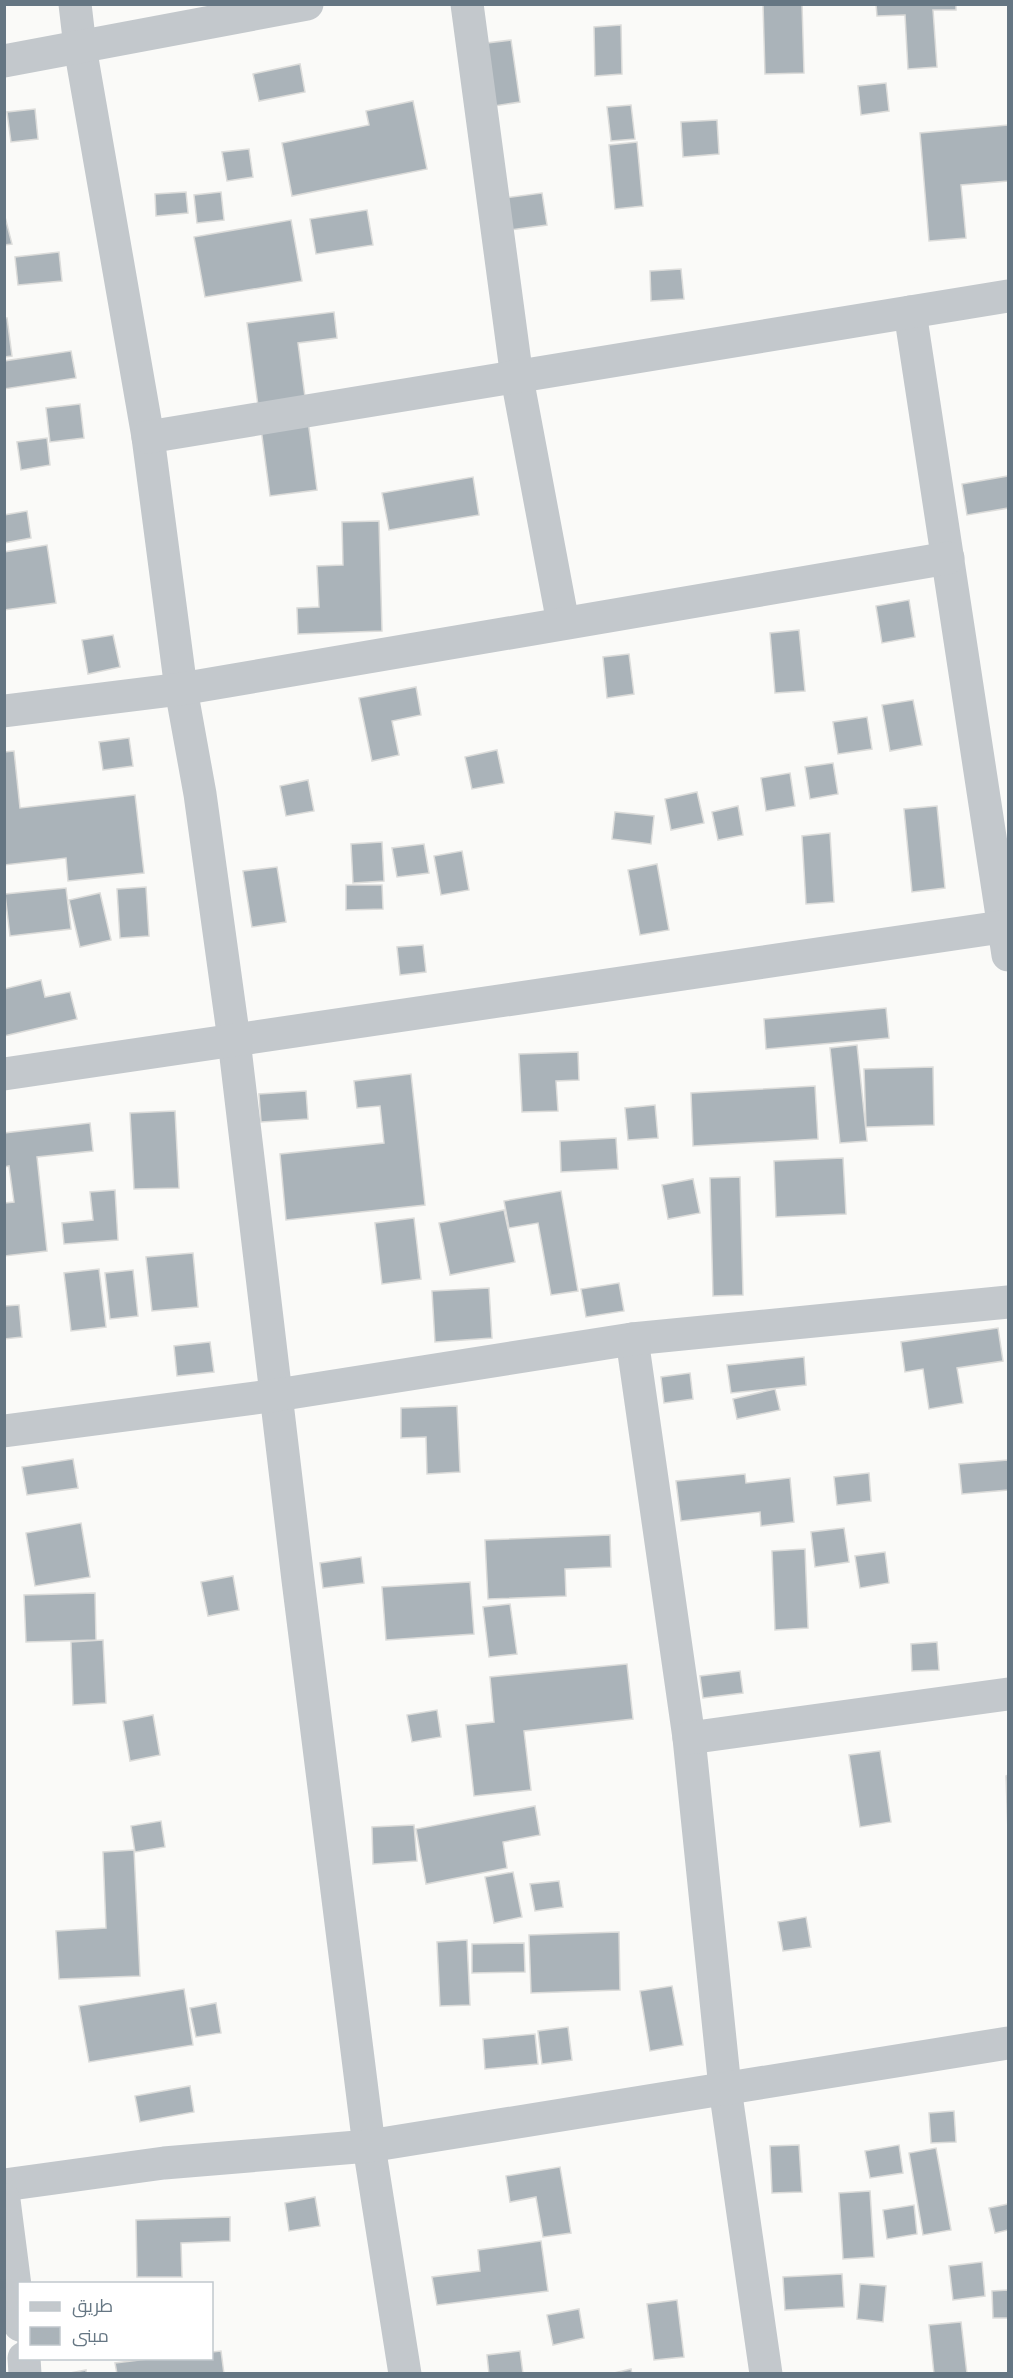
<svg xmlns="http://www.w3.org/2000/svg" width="1013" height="2378" viewBox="0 0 1013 2378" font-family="Helvetica,Cairo,sans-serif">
<rect width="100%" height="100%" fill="#fafaf8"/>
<!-- building -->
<g fill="#aab3b9" stroke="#dcdcda" stroke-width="1.5">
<path d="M763,4H802L804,73L765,74Z"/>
<path d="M876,4H956V10H933L937,67L908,69L905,15L877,16Z"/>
<path d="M621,25L622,74L595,76L594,27Z"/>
<path d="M511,40L520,102L488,107L479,44Z"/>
<path d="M300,64L305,92L259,101L253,74Z"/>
<path d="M886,83L889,111L861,115L858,86Z"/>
<path d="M413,101L427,169L292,196L282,143L369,125L366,111Z"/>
<path d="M631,105L635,139L611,141L607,107Z"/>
<path d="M35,109L38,139L11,142L7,112Z"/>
<path d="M717,120L719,154L683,157L681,122Z"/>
<path d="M1008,125V181L961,185L966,238L929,241L920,133Z"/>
<path d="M637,142L643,206L615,209L609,145Z"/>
<path d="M249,149L253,177L227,181L222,152Z"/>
<path d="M186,192L188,213L156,216L155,194Z"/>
<path d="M221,192L224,220L197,223L194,195Z"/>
<path d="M542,193L547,225L510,230L505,198Z"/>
<path d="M367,210L373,245L316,254L310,219Z"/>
<path d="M4,213L12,244L4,245Z"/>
<path d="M291,220L302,281L205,297L194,237Z"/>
<path d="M59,252L62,281L18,285L15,257Z"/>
<path d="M681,269L684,299L651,301L650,271Z"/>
<path d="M334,312L337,338L298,343L317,490L270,496L247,323Z"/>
<path d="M4,318H7L12,356L4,357Z"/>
<path d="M71,351L76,378L4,389V361Z"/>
<path d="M80,404L84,438L50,442L46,408Z"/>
<path d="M47,438L50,465L21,470L17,442Z"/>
<path d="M1008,476V508L967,515L962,484Z"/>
<path d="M473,477L479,515L389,530L382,493Z"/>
<path d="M27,511L31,538L4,543V515Z"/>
<path d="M379,521L382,631L298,634L297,608L319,607L317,566L343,565L342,522Z"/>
<path d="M47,545L56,603L4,610V552Z"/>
<path d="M909,600L915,637L882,643L876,606Z"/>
<path d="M799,630L805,691L775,693L770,633Z"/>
<path d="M113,635L120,667L88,674L82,640Z"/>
<path d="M629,654L634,694L607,698L603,657Z"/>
<path d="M416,687L421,715L392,721L399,755L372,761L359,698Z"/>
<path d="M913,700L922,745L890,751L882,705Z"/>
<path d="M867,717L872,749L838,754L833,722Z"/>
<path d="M129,738L133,766L103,770L99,742Z"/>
<path d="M497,750L504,783L472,789L465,757Z"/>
<path d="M14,751L20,808L135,795L144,873L68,881L66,858L4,865V752Z"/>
<path d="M833,763L838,794L810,799L805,767Z"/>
<path d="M790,773L795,806L766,811L761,778Z"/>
<path d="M308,780L314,811L286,816L280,786Z"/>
<path d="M697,792L704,823L671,830L665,799Z"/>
<path d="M738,806L743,835L718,840L712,812Z"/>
<path d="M937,806L945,888L912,892L904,809Z"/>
<path d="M615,812L654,816L651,844L612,839Z"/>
<path d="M830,833L834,902L806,904L802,836Z"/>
<path d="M382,842L384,881L353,883L351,844Z"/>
<path d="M424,844L429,873L397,877L392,848Z"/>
<path d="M462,851L469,890L441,895L434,856Z"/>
<path d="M657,864L669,930L640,935L628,870Z"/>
<path d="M277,867L286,922L252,927L243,871Z"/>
<path d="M346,885H382L383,909L346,910Z"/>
<path d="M146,887L149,936L120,938L117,889Z"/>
<path d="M66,888L71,929L10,936L5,894Z"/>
<path d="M100,893L111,940L80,947L69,900Z"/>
<path d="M423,945L426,972L400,975L397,947Z"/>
<path d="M41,980L45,997L70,992L77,1019L4,1036V989Z"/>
<path d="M886,1008L889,1038L766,1049L764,1019Z"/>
<path d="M857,1045L867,1141L840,1143L830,1048Z"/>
<path d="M578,1052L579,1080L556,1081L558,1111L522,1112L519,1054Z"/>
<path d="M933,1067L934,1125L866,1127L864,1069Z"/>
<path d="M411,1074L425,1205L286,1220L280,1154L384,1143L380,1106L357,1108L354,1081Z"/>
<path d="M815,1086L818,1139L693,1146L691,1093Z"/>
<path d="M306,1091L308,1119L261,1122L259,1094Z"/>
<path d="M655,1105L658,1138L628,1140L625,1108Z"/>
<path d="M175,1111L179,1188L134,1189L130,1113Z"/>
<path d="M90,1123L93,1151L37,1157L47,1251L4,1256V1203L14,1202L9,1166L4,1167V1133Z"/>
<path d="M616,1138L618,1169L561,1172L560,1141Z"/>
<path d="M843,1158L846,1214L776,1217L774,1161Z"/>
<path d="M740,1177L743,1295L713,1296L710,1178Z"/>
<path d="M693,1179L700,1213L668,1219L662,1185Z"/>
<path d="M115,1190L118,1240L64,1244L62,1223L93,1220L90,1192Z"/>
<path d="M561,1191L578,1291L551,1295L538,1223L509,1228L504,1201Z"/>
<path d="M504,1210L515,1262L450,1275L439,1223Z"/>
<path d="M414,1218L421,1279L382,1284L375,1223Z"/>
<path d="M193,1253L198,1307L152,1311L146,1257Z"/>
<path d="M99,1269L106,1327L71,1331L64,1273Z"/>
<path d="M133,1270L138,1316L110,1319L105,1273Z"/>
<path d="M619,1283L624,1311L586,1317L581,1289Z"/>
<path d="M489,1288L492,1338L435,1342L432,1291Z"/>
<path d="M19,1305L22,1337L4,1339V1306Z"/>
<path d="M998,1328L1003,1361L957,1368L963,1403L929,1409L923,1369L905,1372L901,1342Z"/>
<path d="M210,1342L214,1372L177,1376L174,1346Z"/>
<path d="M804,1357L806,1385L731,1393L727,1365Z"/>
<path d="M690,1373L693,1399L664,1403L661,1377Z"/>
<path d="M775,1389L780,1410L737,1419L733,1399Z"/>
<path d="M457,1406L460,1472L427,1474L426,1437L401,1438V1408Z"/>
<path d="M73,1459L78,1488L27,1495L22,1467Z"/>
<path d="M1008,1460V1490L962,1494L959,1464Z"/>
<path d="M869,1473L871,1501L837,1505L834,1477Z"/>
<path d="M745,1474L746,1483L790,1478L794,1522L761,1526L760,1512L681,1521L676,1481Z"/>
<path d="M81,1523L90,1577L35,1586L26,1533Z"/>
<path d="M844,1528L849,1562L815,1567L811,1532Z"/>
<path d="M610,1535L611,1567L565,1569L566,1596L488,1599L485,1540Z"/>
<path d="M805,1549L808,1628L775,1630L772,1551Z"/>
<path d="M885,1552L889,1583L860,1588L855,1556Z"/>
<path d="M361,1557L364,1583L323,1588L320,1563Z"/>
<path d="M233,1576L239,1610L208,1616L201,1582Z"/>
<path d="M470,1582L474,1634L386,1640L382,1587Z"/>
<path d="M95,1593L96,1640L26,1642L24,1595Z"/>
<path d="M510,1604L517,1654L489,1657L483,1607Z"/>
<path d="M103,1640L106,1703L73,1705L71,1642Z"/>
<path d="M937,1642L939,1670L912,1671L911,1644Z"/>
<path d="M627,1664L633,1719L524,1731L531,1790L474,1796L466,1725L494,1722L490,1677Z"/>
<path d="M740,1671L743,1693L703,1698L700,1676Z"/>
<path d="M437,1710L441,1737L412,1742L407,1715Z"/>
<path d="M153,1715L160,1755L130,1761L123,1721Z"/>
<path d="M880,1751L891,1822L860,1827L849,1755Z"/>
<path d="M1008,1775V1832L1006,1776Z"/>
<path d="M535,1806L540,1835L503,1842L507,1868L426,1884L416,1829Z"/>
<path d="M161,1821L165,1847L135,1852L131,1826Z"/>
<path d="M414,1825L417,1861L373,1864L372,1827Z"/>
<path d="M134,1850L140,1976L59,1979L56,1931L106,1928L103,1852Z"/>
<path d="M513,1872L522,1917L494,1923L485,1877Z"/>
<path d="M559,1881L563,1907L535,1911L530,1884Z"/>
<path d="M806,1917L811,1947L783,1951L778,1922Z"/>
<path d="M619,1932L620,1990L531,1993L529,1935Z"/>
<path d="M467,1940L470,2005L440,2006L437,1942Z"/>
<path d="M524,1943L525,1972L472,1973V1944Z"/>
<path d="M672,1986L683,2045L650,2051L640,1991Z"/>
<path d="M184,1989L193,2045L89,2062L79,2006Z"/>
<path d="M216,2003L221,2033L196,2037L190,2008Z"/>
<path d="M568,2027L572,2060L542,2064L538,2031Z"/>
<path d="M535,2034L538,2064L485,2069L483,2039Z"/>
<path d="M190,2086L194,2112L140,2122L135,2096Z"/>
<path d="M954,2111L956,2142L931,2143L929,2113Z"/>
<path d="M799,2145L802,2192L772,2193L770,2146Z"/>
<path d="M899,2145L903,2173L870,2178L865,2151Z"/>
<path d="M936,2148L951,2230L923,2235L909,2153Z"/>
<path d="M560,2167L571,2233L543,2237L536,2197L510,2202L506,2176Z"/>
<path d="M870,2191L874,2257L843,2259L839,2193Z"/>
<path d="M315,2197L320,2226L289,2231L285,2203Z"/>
<path d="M1008,2204V2230L995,2233L989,2208Z"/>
<path d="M914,2205L917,2234L887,2239L883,2210Z"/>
<path d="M230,2217V2241L181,2243L182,2277H137L136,2220Z"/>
<path d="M541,2241L548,2291L437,2305L432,2277L480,2271L478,2250Z"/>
<path d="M982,2262L985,2296L953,2300L949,2266Z"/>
<path d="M842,2274L844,2307L785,2310L783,2277Z"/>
<path d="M860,2284L886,2286L883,2322L857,2319Z"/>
<path d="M1008,2290V2318H993L992,2291Z"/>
<path d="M677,2300L684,2357L654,2360L647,2304Z"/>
<path d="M579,2309L584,2338L553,2345L547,2315Z"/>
<path d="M961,2322L967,2374H934L929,2325Z"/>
<path d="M221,2351L224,2374H117L115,2363L156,2358H212V2352Z"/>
<path d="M520,2351L523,2374H489L487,2355Z"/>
<path d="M631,2369L632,2374H610Z"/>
<path d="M86,2370V2374H65Z"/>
</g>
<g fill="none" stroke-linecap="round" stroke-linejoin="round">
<!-- minor -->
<g stroke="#c3c8cc" stroke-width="33">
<path d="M75,4L80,47L148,437L181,689L200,794L234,1040L298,1580L369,2146L405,2374"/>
<path d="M467,4L517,378L563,623"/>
<path d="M4,61L307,4"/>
<path d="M910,312L1008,955"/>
<path d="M148,437L1008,296"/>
<path d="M4,711L181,689L948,558"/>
<path d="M4,1074L1008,926"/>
<path d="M632,1339L689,1738L725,2088L766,2374"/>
<path d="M4,1431L277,1395L632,1339L1008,1302"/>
<path d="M689,1738L1008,1694"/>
<path d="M4,2185L164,2163L369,2146L1008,2043"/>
<path d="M4,2200L20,2325"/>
<path d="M24,2358L25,2374"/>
</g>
</g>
<!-- border -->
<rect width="1013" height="2378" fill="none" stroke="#657683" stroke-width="12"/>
<!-- legend -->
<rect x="18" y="2282" width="195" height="78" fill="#ffffff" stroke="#c1c8cd" stroke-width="1.5"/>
<rect x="30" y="2302" width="30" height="9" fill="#c3c8cc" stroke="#c1c8cd" stroke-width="1.5"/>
<text x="72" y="2312" font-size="18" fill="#657683">طريق</text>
<rect x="30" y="2327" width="30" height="18" fill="#aab3b9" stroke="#c1c8cd" stroke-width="1.5"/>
<text x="72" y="2342" font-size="18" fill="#657683">مبنى</text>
</svg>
